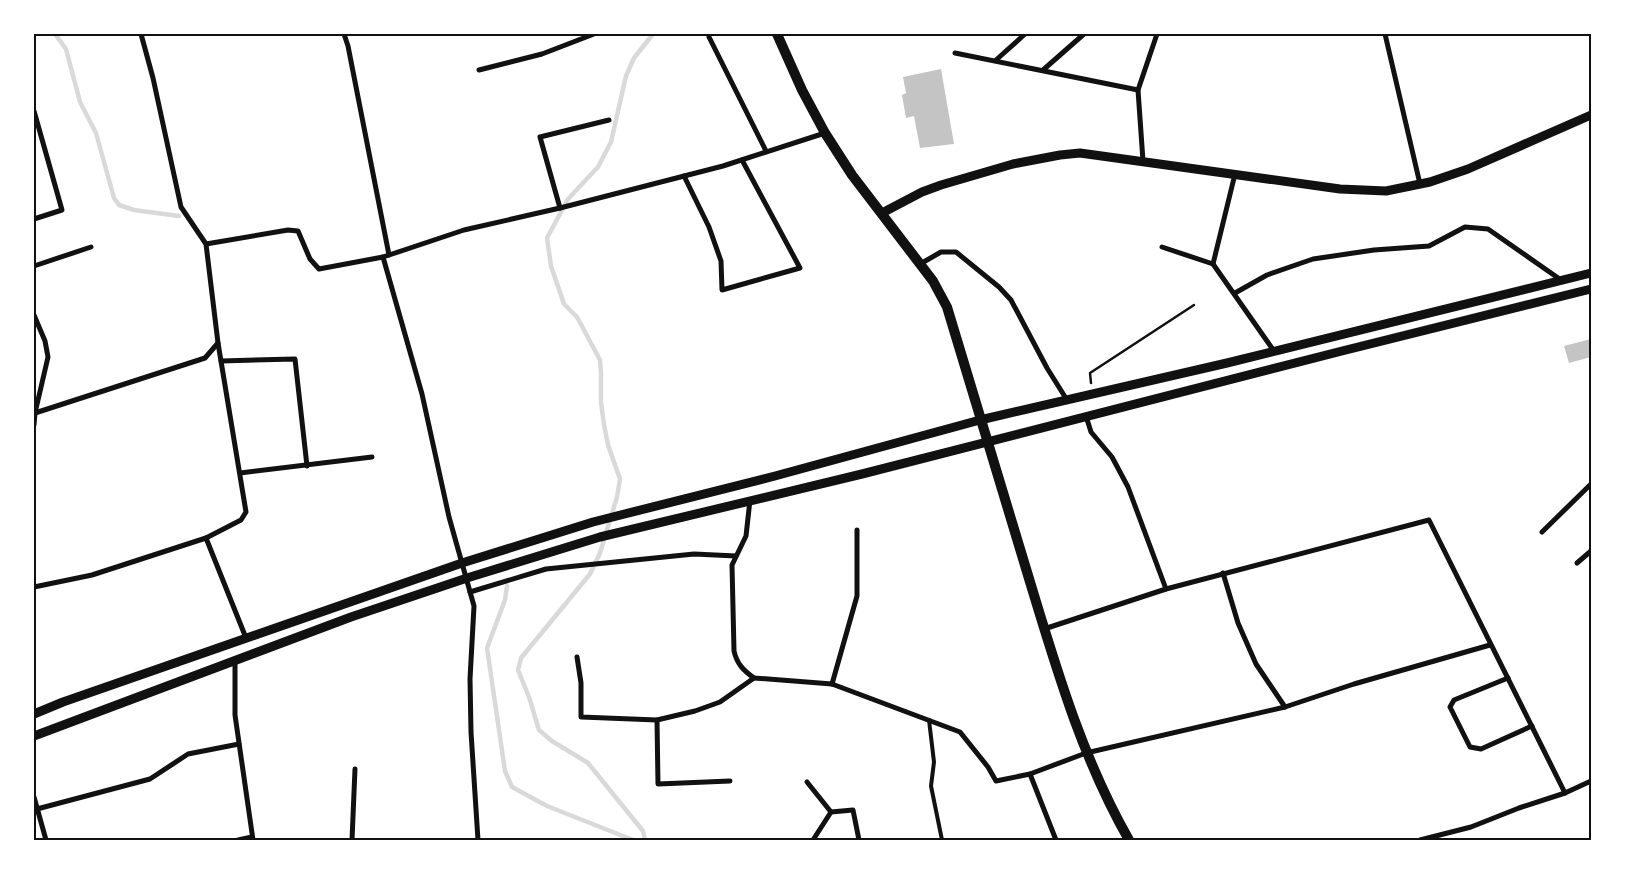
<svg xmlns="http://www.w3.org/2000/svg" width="1625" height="874" viewBox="0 0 1625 874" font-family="Georgia,serif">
<rect width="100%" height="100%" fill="#fff"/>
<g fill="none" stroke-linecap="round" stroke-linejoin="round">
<!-- stream -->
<g stroke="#d9d9d9" stroke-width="4.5">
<path d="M55,34L66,49L80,102L96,133L114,198L119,205L134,210L179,216"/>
<path d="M507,586L505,600L487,648L505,771L512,787L547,806L633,840"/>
<path d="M645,840L643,831L588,763L552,741L539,730L529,697L518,670L521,658L590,574L600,553L617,497L620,479L608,445L604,425L601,402V373L600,360L577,317L564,304L551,266L547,238L568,199L598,167L611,142L626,76L634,58L653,34"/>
</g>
</g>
<!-- building -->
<g fill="#c4c4c4">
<path d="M941,69L954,144L920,148L914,116L906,118L902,95L906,93L903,77Z"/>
<path d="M1591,339V357L1569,363L1564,346Z"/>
</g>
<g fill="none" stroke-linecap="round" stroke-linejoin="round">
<!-- path -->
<path stroke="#111" stroke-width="2.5" d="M1091,383L1090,373L1194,305"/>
<!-- service -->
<path stroke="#111" stroke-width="4" d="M929,720L934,762L931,786L942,840"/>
<!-- minor -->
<g stroke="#111" stroke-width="5">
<path d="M344,34L348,46L389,255"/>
<path d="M1385,34L1420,184"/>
<path d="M709,37L766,151"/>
<path d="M955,53L1138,90"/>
<path d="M996,60L1025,34"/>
<path d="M479,70L542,54L594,34"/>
<path d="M1043,70L1084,34"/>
<path d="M34,111L62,210L34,219"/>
<path d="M1143,161L1138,90L1157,34"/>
<path d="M1235,174L1213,264L1274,351"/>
<path d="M684,176L709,227L721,261L722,290L800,268L742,160"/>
<path d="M560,208L540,137L609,120"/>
<path d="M206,244L288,230L298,231L310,259L319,269L383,257L464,230L560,208L723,166L825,133"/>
<path d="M1162,247L1213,264"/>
<path d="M383,257L422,394L449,517L474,606L470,679L471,732L478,840"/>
<path d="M920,264L941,252H956L999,287L1011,300L1047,368L1067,400"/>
<path d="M34,266L91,247"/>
<path d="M1235,293L1267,275L1313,259L1374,250L1429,246L1465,227L1488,229L1561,280"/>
<path d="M34,315L45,341L48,357L35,413L34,425"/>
<path d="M221,361L295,359L307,466"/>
<path d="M35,413L205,358L218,343L206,244L181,207L153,78L141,34"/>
<path d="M1086,416L1091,432L1112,457L1128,487L1166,589"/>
<path d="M240,473L372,457"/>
<path d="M750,500L746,536L732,565L734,651C737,664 743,670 754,678L832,684L960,732L988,767L996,781L1030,774L1056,840"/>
<path d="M1542,532L1591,484"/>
<path d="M206,538L246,638"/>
<path d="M1577,563L1591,551"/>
<path d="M1223,573L1238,623L1256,664L1285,707"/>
<path d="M34,587L92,575L206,538L241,520L246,512L218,343"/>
<path d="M470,592L546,569L694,554L736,556"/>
<path d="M1044,629L1166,589L1429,520L1565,793"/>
<path d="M577,657L581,683V717L657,720L695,711L720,702L754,678"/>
<path d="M235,660V715L253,840"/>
<path d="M1508,678L1454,700L1450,707L1470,747L1481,749L1532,726"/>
<path d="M832,684L857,596V530"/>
<path d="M657,720L658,784L730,781"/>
<path d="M1030,774L1086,753L1285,707L1354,684L1490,645"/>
<path d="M807,782L831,812L853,810L859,840"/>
<path d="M34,797L46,840"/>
<path d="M37,809L150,779L188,754L239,744"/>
<path d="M238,840L252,837"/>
<path d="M352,840L355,769"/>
<path d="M813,840L831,812"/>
<path d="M1420,840L1471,827L1519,808L1565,793L1591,781"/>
</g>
<!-- tertiary -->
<g stroke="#111" stroke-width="9">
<path d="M882,213L922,192L941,185L1013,164L1060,155L1080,153L1340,189L1386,191L1430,182L1468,169L1591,115"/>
<path d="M34,714L63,702L462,563L593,522L775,476L980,420L1227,363L1591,273"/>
<path d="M34,736L351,617L467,578L600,537L862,474L1342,351L1591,289"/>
</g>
<!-- secondary -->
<path stroke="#111" stroke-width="10" d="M777,34L802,90L825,133L852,175L933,281L947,307C973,396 1000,484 1027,572C1055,664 1081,756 1129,840"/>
</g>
<!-- border -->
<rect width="1625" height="874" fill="none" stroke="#ffffff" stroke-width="70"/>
<rect x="35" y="35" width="1555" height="804" fill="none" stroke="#111" stroke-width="2"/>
</svg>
